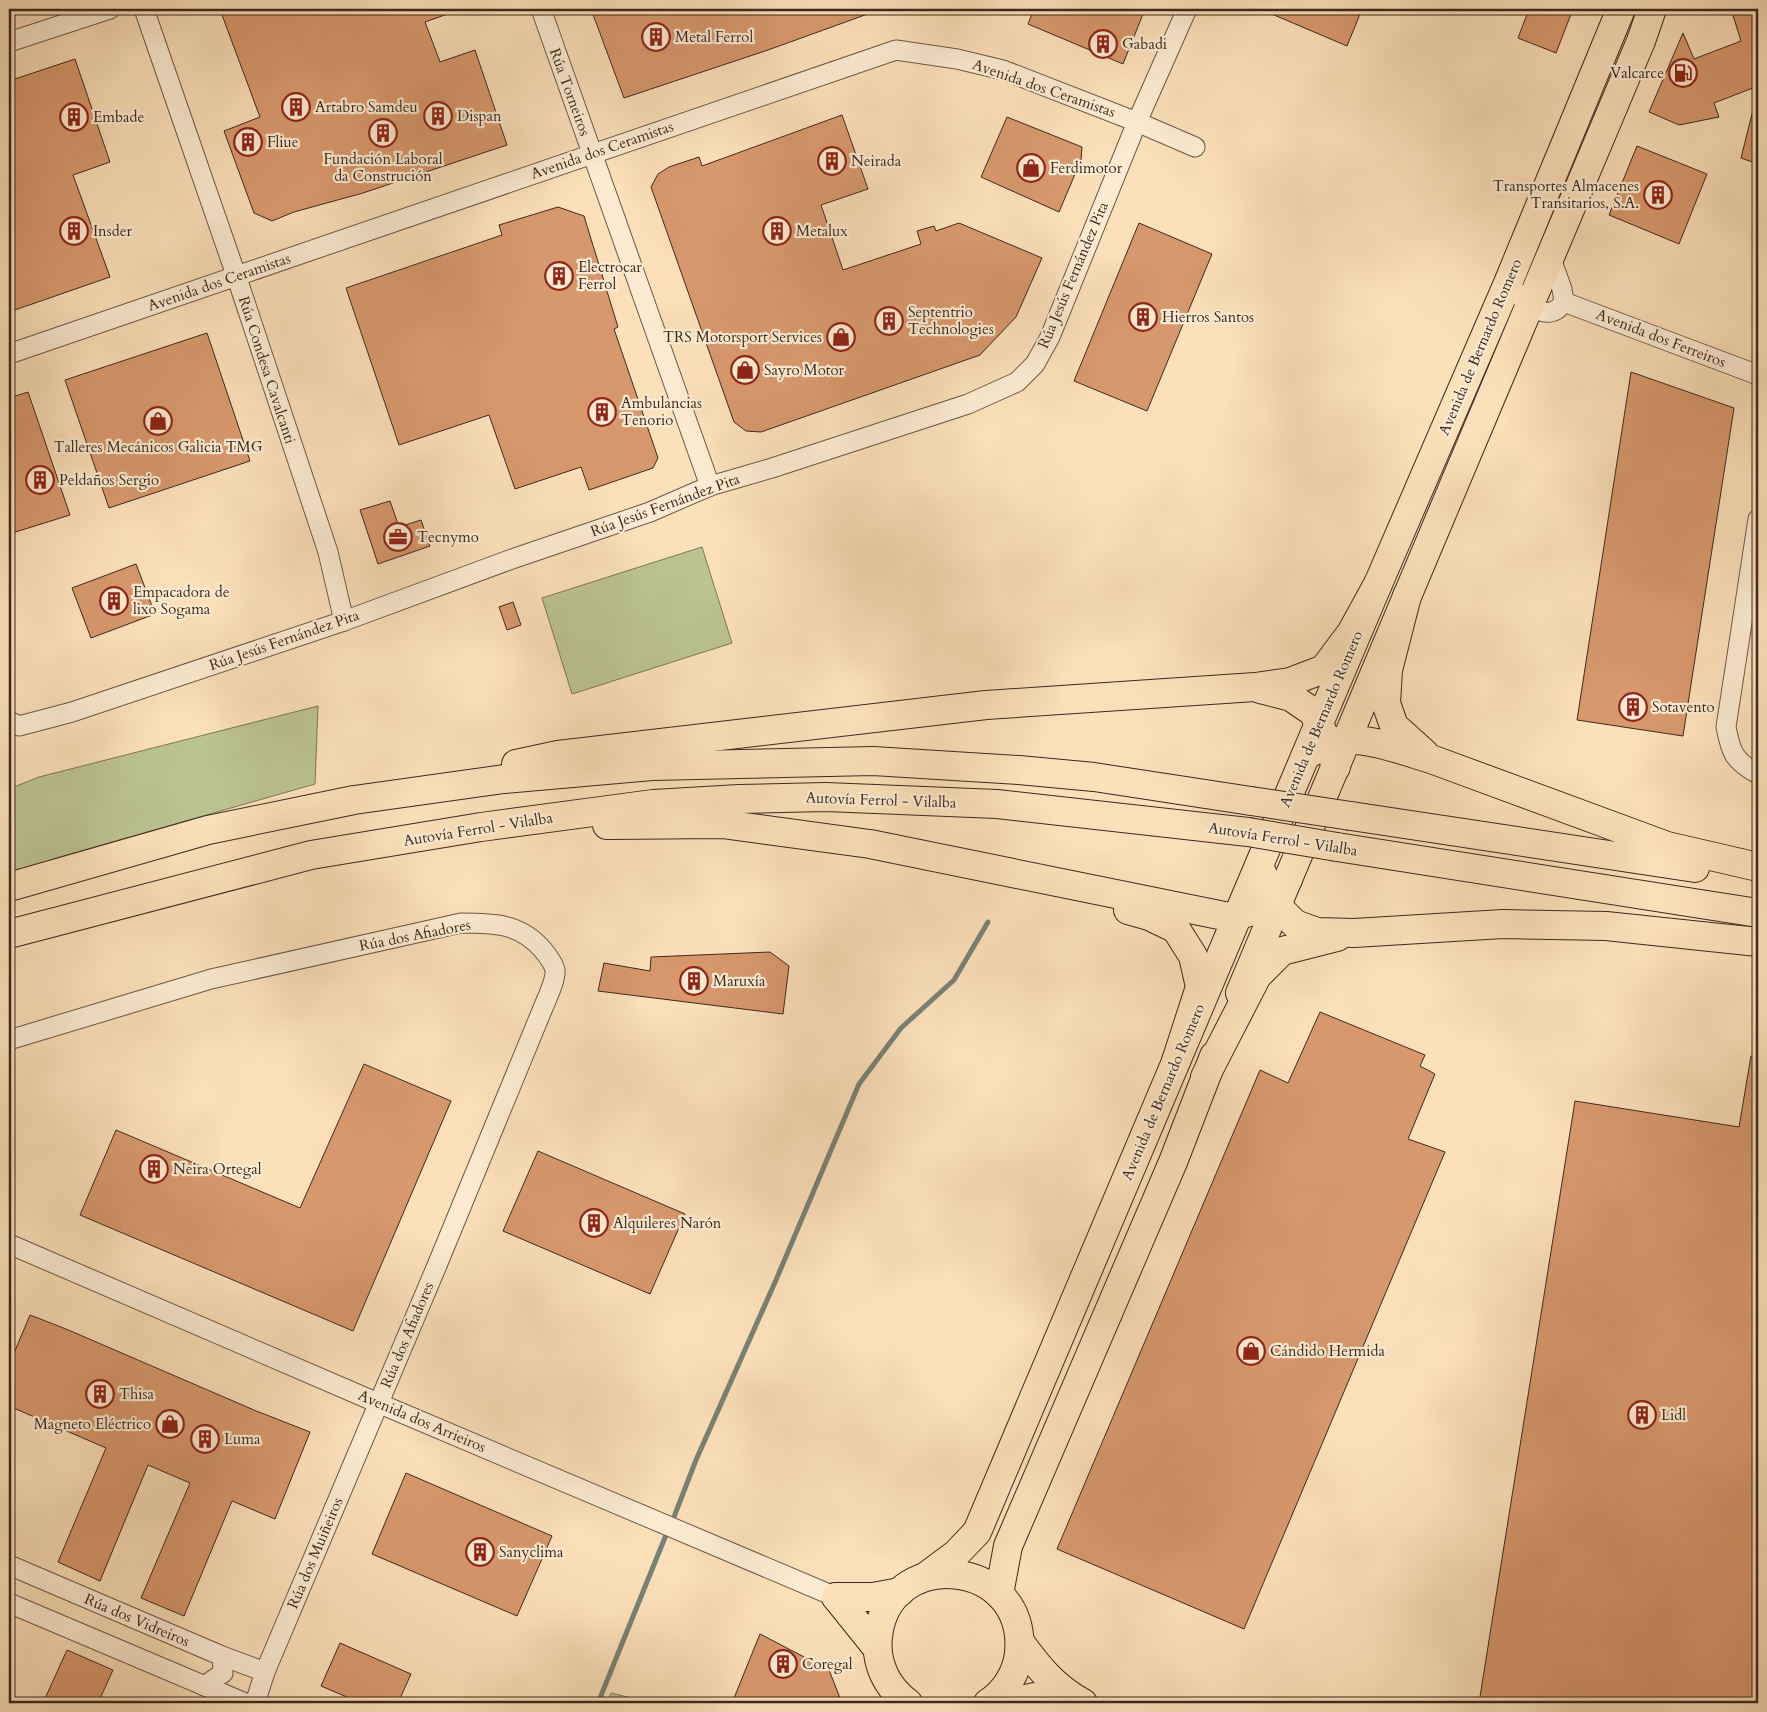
<svg xmlns="http://www.w3.org/2000/svg" width="1767" height="1712" viewBox="0 0 1767 1712" font-family="Cardo,serif">
<rect width="100%" height="100%" fill="#fbe0ba"/>
<filter id="stains"><feTurbulence type="fractalNoise" baseFrequency=".004" numOctaves="4"/><feColorMatrix values="0 0 0 0 .2 0 0 0 0 .09 0 0 0 0 .02 0 0 0 .5 -.17"/></filter>
<radialGradient id="worn" r=".72"><stop offset=".6" stop-color="#630" stop-opacity="0"/><stop offset="1" stop-color="#630" stop-opacity=".3"/></radialGradient>
<!-- green -->
<g fill="#bbc392" stroke="#7c7658">
<path d="M702,547L732,643L572,694L542,598Z"/>
<path d="M318,706L315,784L56,858L9,876V789L39,777Z"/>
<path d="M611,1693L652,1703H607Z"/>
</g>
<g fill="none" stroke-linecap="round" stroke-linejoin="round">
<!-- stream -->
<g stroke="#778276" stroke-width="5">
<path d="M672,1522L696,1460L776,1280L859,1084L901,1028L954,980L988,922"/>
<path d="M598,1703L668,1530"/>
</g>
</g>
<!-- building -->
<g fill="#d8986d" stroke="#3c291e">
<path d="M239,9H456V11L425,22L440,62L475,50L507,145L363,193L294,212L272,221L254,213L224,131L260,117L222,15Z"/>
<path d="M591,9H876V11L768,50L624,98Z"/>
<path d="M1034,9H1145L1123,64L1028,24Z"/>
<path d="M1260,9H1362L1347,46Z"/>
<path d="M1529,9H1573L1556,53L1518,38Z"/>
<path d="M1731,9L1758,16V86L1714,103L1719,117L1679,125L1649,112L1683,33L1694,59L1741,41Z"/>
<path d="M75,59L110,162L73,175L110,277L9,312V81Z"/>
<path d="M1753,110H1758V164L1741,158Z"/>
<path d="M842,115L868,189L821,205L843,270L921,244L917,231L934,226L936,231L959,223L1042,258L1016,317L980,355L761,432L746,431L734,422L651,187L658,174L669,167L699,157L702,166Z"/>
<path d="M1007,117L1082,147L1081,160L1059,212L981,177Z"/>
<path d="M1637,146L1707,174L1679,244L1609,215Z"/>
<path d="M558,207L584,216L618,327L614,329L658,458L653,468L589,490L581,467L515,489L489,415L399,445L346,288L502,235L499,225Z"/>
<path d="M1139,223L1212,254L1147,411L1074,381Z"/>
<path d="M207,333L250,461L109,508L65,380Z"/>
<path d="M1631,372L1734,408L1683,736L1577,720Z"/>
<path d="M28,392L70,515L9,534V398Z"/>
<path d="M390,501L399,527L421,520L430,546L378,564L360,510Z"/>
<path d="M136,564L155,614L91,638L72,588Z"/>
<path d="M513,602L521,625L507,630L499,607Z"/>
<path d="M770,952L789,966L783,1014L598,991L604,963L650,971L651,957Z"/>
<path d="M1320,1012L1425,1055L1420,1066L1435,1074L1408,1139L1445,1152L1244,1629L1057,1549L1260,1070L1288,1083Z"/>
<path d="M1751,1056H1758V1703H1479L1575,1101L1739,1127Z"/>
<path d="M364,1064L451,1101L353,1331L80,1215L116,1130L300,1208Z"/>
<path d="M538,1151L685,1214L650,1294L503,1231Z"/>
<path d="M30,1315L66,1329L254,1410L310,1432L275,1519L232,1501L184,1616L141,1598L190,1483L148,1465L100,1581L58,1562L106,1448L9,1406V1365Z"/>
<path d="M406,1473L552,1536L517,1616L372,1554Z"/>
<path d="M760,1634L829,1670L842,1703H732Z"/>
<path d="M340,1643L411,1674L398,1703H361L321,1686Z"/>
<path d="M67,1650L113,1670L98,1703H43Z"/>
</g>
<g fill="none" stroke-linecap="round" stroke-linejoin="round">
<defs>
<g id="minor">
<path d="M144,9L236,275L328,552L344,621"/>
<path d="M541,9L710,486"/>
<path d="M9,42L110,9"/>
<path d="M1508,283C1517,294 1539,320 1556,310C1559,309 1562,304 1564,302L1562,289L1550,256"/>
<path d="M1564,302L1758,375"/>
<path d="M9,354L896,50L957,59L1003,70L1137,122L1195,147"/>
<path d="M1758,519L1726,727C1731,753 1734,761 1758,774"/>
<path d="M9,721L19,726L72,712L344,621L512,559L650,512L710,486L772,468L968,404L1017,382L1035,364L1050,337L1137,122L1187,9"/>
<path d="M9,1040L211,979L461,923C493,923 520,923 543,950C547,955 554,964 555,970C556,980 547,998 543,1008L438,1263L265,1672L255,1703"/>
<path d="M9,1244L378,1403L836,1597"/>
<path d="M9,1565L222,1656L265,1672"/>
<path d="M9,1603L245,1703"/>
<path d="M204,1686L223,1673L222,1656"/>
</g>
<g id="trunk">
<path d="M1240,993L1641,41L1652,9"/>
<path d="M925,1577L956,1554L977,1532L1378,584L1508,283L1621,9"/>
<path d="M999,1594L1008,1546L1173,1162L1214,1056"/>
<path d="M836,1597L877,1648"/>
<path d="M836,1597H873L900,1592"/>
<path d="M1020,1642C1038,1667 1055,1688 1083,1703"/>
<path d="M908,1703C887,1688 875,1663 878,1637C887,1545 1028,1557 1019,1653C1017,1673 1005,1692 988,1703"/>
<path d="M1007,1703L1035,1697L1063,1703"/>
</g>
<g id="motorway">
<path d="M1407,596L1388,670L1386,703L1394,726L1424,753"/>
<path d="M1260,689L1291,697L1313,712L1329,745L1336,767"/>
<path d="M1306,755C1316,750 1328,743 1338,741C1363,735 1407,752 1431,759L1667,846L1758,867"/>
<path d="M516,764L558,755L986,705L1255,687L1290,682L1324,669L1351,633L1378,584"/>
<path d="M1351,816L1695,868"/>
<path d="M607,825L722,824L870,844L1229,917C1261,912 1268,903 1288,879"/>
<path d="M1337,847L1758,913"/>
<path d="M1259,866L1277,906L1295,924L1317,932L1354,933L1503,924L1606,926L1758,942"/>
<path d="M9,887L208,830L354,800L504,779L652,766L873,761L1019,770L1094,777L1251,801"/>
<path d="M1128,910L1149,916L1176,929L1193,956L1200,987L1176,1061"/>
<path d="M9,934L311,855L481,827L653,804L739,799L826,797L997,804L1248,832"/>
<path d="M1205,1077L1257,976L1282,951L1337,937"/>
</g>
</defs>
<!-- minor casing -->
<use href="#minor" stroke="#6c5745" stroke-width="21"/>
<!-- trunk casing -->
<use href="#trunk" stroke="#3c291e" stroke-width="30"/>
<!-- motorway casing -->
<use href="#motorway" stroke="#3c291e" stroke-width="30"/>
<!-- minor -->
<use href="#minor" stroke="#fcebd2" stroke-width="19"/>
<!-- trunk -->
<use href="#trunk" stroke="#fbe0ba" stroke-width="28"/>
<!-- motorway -->
<use href="#motorway" stroke="#fbe0ba" stroke-width="28"/>
<defs>
<g id="motorway-bridge">
<path d="M1251,801L1351,816"/>
<path d="M1248,832L1337,847"/>
</g>
</defs>
<!-- motorway-bridge casing -->
<use href="#motorway-bridge" stroke="#3c291e" stroke-width="30" stroke-linecap="butt"/>
<!-- motorway-bridge -->
<use href="#motorway-bridge" stroke="#fbe0ba" stroke-width="28"/>
</g>
<!-- icons -->
<defs>
<symbol id="building-ring" viewBox="-11 -11 22 22"><circle r="9.5" fill="#fcebd2" stroke="#8f2418" stroke-width="1.5"/><path d="M-4-6H4V6H1V3H-1V6H-4ZM-2.5-4.3h1.7v1.8h-1.7ZM.8-4.3h1.7v1.8H.8ZM-2.5-1h1.7V.8h-1.7ZM.8-1h1.7V.8H.8Z" fill="#8f2418"/></symbol>
<symbol id="fuel-ring" viewBox="-11 -11 22 22"><circle r="9.5" fill="#fcebd2" stroke="#8f2418" stroke-width="1.5"/><path d="M-5.5-6h7V0h2V4h1.3V-2.5L3-4.5l.8-.8L6-3V5H2.5V1h-1V6h-7ZM-4.2-4.7v3.2H.2V-4.7Z" fill="#8f2418"/></symbol>
<symbol id="shop-ring" viewBox="-11 -11 22 22"><circle r="9.5" fill="#fcebd2" stroke="#8f2418" stroke-width="1.5"/><path d="M-5-2.5h2.3a2.7 3.5 0 0 1 5.4 0H5L5.5 6h-11ZM-1.5-2.5h3a1.5 2.3 0 0 0-3 0Z" fill="#8f2418"/></symbol>
<symbol id="office-ring" viewBox="-11 -11 22 22"><circle r="9.5" fill="#fcebd2" stroke="#8f2418" stroke-width="1.5"/><path d="M-6-3h4V-5.5h4V-3h4V5H-6ZM-1-4.5V-3h2v-1.5ZM-6 0V1H6V0Z" fill="#8f2418"/></symbol>
</defs>
<g fill-rule="evenodd">
<use href="#building-ring" x="640" y="21" width="32" height="32"/>
<use href="#building-ring" x="1087" y="28" width="32" height="32"/>
<use href="#fuel-ring" x="1667" y="57" width="32" height="32"/>
<use href="#building-ring" x="280" y="91" width="32" height="32"/>
<use href="#building-ring" x="422" y="100" width="32" height="32"/>
<use href="#building-ring" x="58" y="101" width="32" height="32"/>
<use href="#building-ring" x="367" y="117" width="32" height="32"/>
<use href="#building-ring" x="232" y="126" width="32" height="32"/>
<use href="#building-ring" x="816" y="145" width="32" height="32"/>
<use href="#shop-ring" x="1015" y="152" width="32" height="32"/>
<use href="#building-ring" x="1642" y="179" width="32" height="32"/>
<use href="#building-ring" x="58" y="215" width="32" height="32"/>
<use href="#building-ring" x="761" y="215" width="32" height="32"/>
<use href="#building-ring" x="543" y="260" width="32" height="32"/>
<use href="#building-ring" x="1127" y="301" width="32" height="32"/>
<use href="#building-ring" x="873" y="305" width="32" height="32"/>
<use href="#shop-ring" x="825" y="321" width="32" height="32"/>
<use href="#shop-ring" x="729" y="354" width="32" height="32"/>
<use href="#building-ring" x="586" y="396" width="32" height="32"/>
<use href="#shop-ring" x="142" y="405" width="32" height="32"/>
<use href="#building-ring" x="24" y="464" width="32" height="32"/>
<use href="#office-ring" x="382" y="521" width="32" height="32"/>
<use href="#building-ring" x="98" y="585" width="32" height="32"/>
<use href="#building-ring" x="1617" y="691" width="32" height="32"/>
<use href="#building-ring" x="678" y="965" width="32" height="32"/>
<use href="#building-ring" x="138" y="1153" width="32" height="32"/>
<use href="#building-ring" x="578" y="1207" width="32" height="32"/>
<use href="#shop-ring" x="1235" y="1335" width="32" height="32"/>
<use href="#building-ring" x="84" y="1378" width="32" height="32"/>
<use href="#building-ring" x="1626" y="1399" width="32" height="32"/>
<use href="#shop-ring" x="154" y="1408" width="32" height="32"/>
<use href="#building-ring" x="189" y="1423" width="32" height="32"/>
<use href="#building-ring" x="464" y="1536" width="32" height="32"/>
<use href="#building-ring" x="767" y="1648" width="32" height="32"/>
</g>
<g text-anchor="middle" stroke-width="4.5" stroke-linejoin="round" paint-order="stroke">
<!-- poi labels -->
<g font-size="15" fill="#3c291e" stroke="#fcebd2" text-anchor="start">
<text x="675" y="42">Metal Ferrol</text>
<text x="1122" y="49">Gabadi</text>
<text x="1664" y="78" text-anchor="end">Valcarce</text>
<text x="315" y="112">Artabro Samdeu</text>
<text x="457" y="121">Dispan</text>
<text x="93" y="122">Embade</text>
<text x="267" y="147">Fliue</text>
<text x="383" y="164" text-anchor="middle">Fundación Laboral<tspan x="383" dy="17">da Construción</tspan></text>
<text x="851" y="166">Neirada</text>
<text x="1050" y="173">Ferdimotor</text>
<text x="1639" y="191" text-anchor="end">Transportes Almacenes<tspan x="1639" dy="17">Transitarios, S.A.</tspan></text>
<text x="93" y="236">Insder</text>
<text x="796" y="236">Metalux</text>
<text x="578" y="272">Electrocar<tspan x="578" dy="17">Ferrol</tspan></text>
<text x="908" y="317">Septentrio<tspan x="908" dy="17">Technologies</tspan></text>
<text x="1162" y="322">Hierros Santos</text>
<text x="822" y="342" text-anchor="end">TRS Motorsport Services</text>
<text x="764" y="375">Sayro Motor</text>
<text x="621" y="408">Ambulancias<tspan x="621" dy="17">Tenorio</tspan></text>
<text x="158" y="452" text-anchor="middle">Talleres Mecánicos Galicia TMG</text>
<text x="59" y="485">Peldaños Sergio</text>
<text x="417" y="542">Tecnymo</text>
<text x="133" y="597">Empacadora de<tspan x="133" dy="17">lixo Sogama</tspan></text>
<text x="1652" y="712">Sotavento</text>
<text x="713" y="986">Maruxía</text>
<text x="173" y="1174">Neira Ortegal</text>
<text x="613" y="1228">Alquileres Narón</text>
<text x="1270" y="1356">Cándido Hermida</text>
<text x="119" y="1399">Thisa</text>
<text x="1661" y="1420">Lidl</text>
<text x="151" y="1429" text-anchor="end">Magneto Eléctrico</text>
<text x="224" y="1444">Luma</text>
<text x="499" y="1557">Sanyclima</text>
<text x="802" y="1669">Coregal</text>
</g>
<!-- street labels -->
<g font-size="15" fill="#3c291e" stroke="#fcebd2">
<text transform="translate(1044 88) rotate(19)" y="5">Avenida dos Ceramistas</text>
<text transform="translate(570 92) rotate(70)" y="5">Rúa Torneiros</text>
<text transform="translate(602 150) rotate(-19)" y="5">Avenida dos Ceramistas</text>
<text transform="translate(1073 275) rotate(-67)" y="5">Rúa Jesús Fernández Pita</text>
<text transform="translate(219 282) rotate(-19)" y="5">Avenida dos Ceramistas</text>
<text transform="translate(1661 338) rotate(21)" y="5">Avenida dos Ferreiros</text>
<text transform="translate(1480 347) rotate(-67)" y="5">Avenida de Bernardo Romero</text>
<text transform="translate(267 370) rotate(72)" y="5">Rúa Condesa Cavalcanti</text>
<text transform="translate(665 505) rotate(-20)" y="5">Rúa Jesús Fernández Pita</text>
<text transform="translate(284 640) rotate(-19)" y="5">Rúa Jesús Fernández Pita</text>
<text transform="translate(1321 719) rotate(-67)" y="5">Avenida de Bernardo Romero</text>
<text transform="translate(881 800) rotate(2)" y="5">Autovía Ferrol - Vilalba</text>
<text transform="translate(478 829) rotate(-9)" y="5">Autovía Ferrol - Vilalba</text>
<text transform="translate(1283 839) rotate(9)" y="5">Autovía Ferrol - Vilalba</text>
<text transform="translate(415 935) rotate(-11)" y="5">Rúa dos Afiadores</text>
<text transform="translate(1163 1092) rotate(-67)" y="5">Avenida de Bernardo Romero</text>
<text transform="translate(407 1335) rotate(-67)" y="5">Rúa dos Afiadores</text>
<text transform="translate(422 1421) rotate(23)" y="5">Avenida dos Arrieiros</text>
<text transform="translate(315 1553) rotate(-67)" y="5">Rúa dos Muiñeiros</text>
<text transform="translate(137 1620) rotate(23)" y="5">Rúa dos Vidreiros</text>
</g>
</g>
<!-- margin -->
<rect width="1767" height="1712" fill="none" stroke="#fbe0ba" stroke-width="30"/>
<rect x="10" y="10" width="1747" height="1692" fill="none" stroke="#3c291e" stroke-width="2.5"/>
<rect x="15" y="15" width="1737" height="1682" fill="none" stroke="#3c291e"/>
<rect width="100%" height="100%" filter="url(#stains)"/>
<rect width="100%" height="100%" fill="url(#worn)"/>
</svg>
